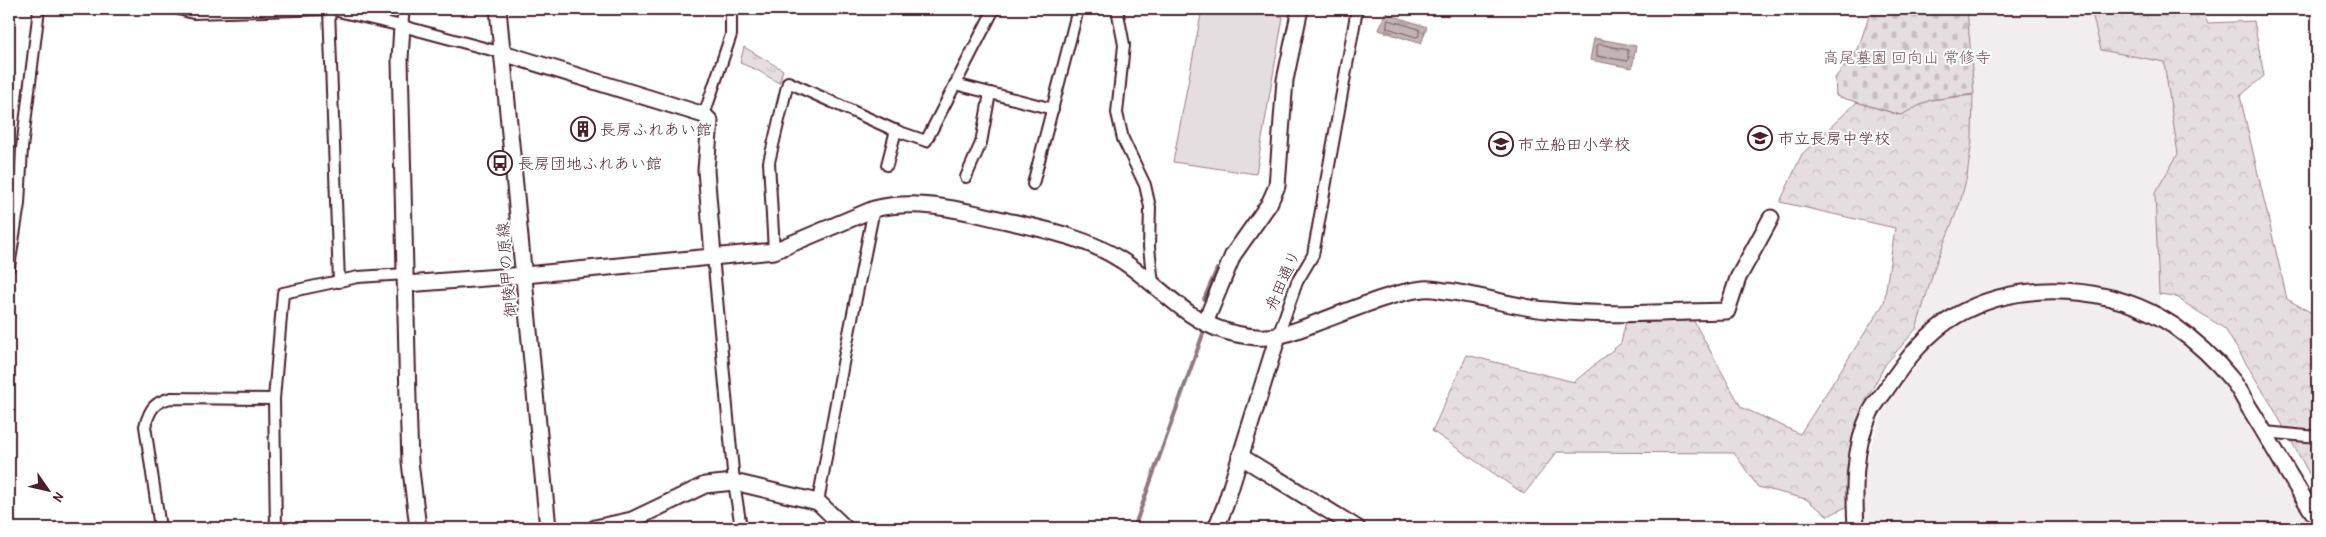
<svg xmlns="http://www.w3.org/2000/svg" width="2326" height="537" viewBox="0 0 2326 537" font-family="'Patrick Hand','Klee One',sans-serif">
<defs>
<pattern id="forest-crowns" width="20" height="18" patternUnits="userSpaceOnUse" patternTransform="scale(1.25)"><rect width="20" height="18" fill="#e5dee0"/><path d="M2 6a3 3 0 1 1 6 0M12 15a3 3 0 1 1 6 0" fill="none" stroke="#c6bec0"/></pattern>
<pattern id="cemetery-stones" width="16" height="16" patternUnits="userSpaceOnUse" patternTransform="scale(1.25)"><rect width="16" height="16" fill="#e5dee0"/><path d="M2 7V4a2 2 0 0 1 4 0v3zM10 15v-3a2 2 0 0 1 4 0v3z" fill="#c6bec0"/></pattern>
<pattern id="park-tufts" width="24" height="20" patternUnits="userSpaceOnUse" patternTransform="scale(1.25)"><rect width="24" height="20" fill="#e5dee0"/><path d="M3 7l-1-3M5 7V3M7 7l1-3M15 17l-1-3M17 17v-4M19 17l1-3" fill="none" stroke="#c6bec0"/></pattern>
<pattern id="water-ripples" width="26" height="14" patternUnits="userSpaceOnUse" patternTransform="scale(1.25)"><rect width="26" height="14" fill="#c1b3b6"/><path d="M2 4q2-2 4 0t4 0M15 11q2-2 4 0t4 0" fill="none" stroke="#9f9194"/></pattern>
</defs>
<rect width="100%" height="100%" fill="#fff"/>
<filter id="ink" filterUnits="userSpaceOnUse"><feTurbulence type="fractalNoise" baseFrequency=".02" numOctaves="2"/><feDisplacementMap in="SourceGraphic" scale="10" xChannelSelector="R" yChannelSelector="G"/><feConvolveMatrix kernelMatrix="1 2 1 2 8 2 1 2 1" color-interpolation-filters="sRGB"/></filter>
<g filter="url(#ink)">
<!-- built -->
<path fill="#f2eeef" d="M1967,9H2091L2101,50L2164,62L2178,155L2155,193L2160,315L2219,371L2260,446L2313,528H1864L1863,499L1865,467L1874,436L1884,410L1899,386L1922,360L1916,329L1935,267L1960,203L1967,176L1972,140L1974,94Z"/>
<!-- grass -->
<path fill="#e5dee0" stroke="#987e86" d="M1202,9H1243L1283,17L1256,174L1173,162Z"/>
<!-- forest -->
<g fill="url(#forest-crowns)" stroke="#987e86">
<path d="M2091,9H2202L2208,23L2254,21L2264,76L2240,96L2287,299L2317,316V488L2272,406L2225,329L2174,296L2159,294L2155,193L2178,154L2164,62L2101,50Z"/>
<path d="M1973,95L1972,140L1967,176L1960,203L1935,266L1916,329L1885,365L1867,399L1853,434L1847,469L1848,506L1828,516L1806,499L1758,487L1734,453L1557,452L1524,494L1432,431L1467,355L1574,382L1621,343L1629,307L1685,305L1741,407L1800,434L1884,303L1895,228L1780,202L1802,154L1857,102L1899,115L1930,100Z"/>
</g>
<!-- cemetery -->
<g fill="url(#cemetery-stones)" stroke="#987e86">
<path d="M1689,9H1738L1732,14Z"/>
<path d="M1867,9H1967L1974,94L1930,100L1901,115L1836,96L1835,78L1858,49L1870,13Z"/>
</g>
<!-- park -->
<path fill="url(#park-tufts)" stroke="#987e86" d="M744,47L783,70L779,83L757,70L740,63Z"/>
<!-- water -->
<g fill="url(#water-ripples)" stroke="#91787e">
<path d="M1385,13L1427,27L1421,44L1379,30Z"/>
<path d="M1594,38L1636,46L1632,68L1590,60Z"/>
</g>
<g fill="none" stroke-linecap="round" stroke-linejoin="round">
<!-- shore -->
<g stroke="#7a5a63" stroke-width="1">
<path d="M1388,20L1419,29V36L1416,37L1387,28Z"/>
<path d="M1600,44L1628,50V61L1597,56V46Z"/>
</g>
<!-- stream -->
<g stroke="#91787e" stroke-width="4">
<path d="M1204,299L1217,269"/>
<path d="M1134,528L1203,334"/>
</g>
<defs>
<g id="street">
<path d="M179,9L193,13L329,9L402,26L503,53"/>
<path d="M329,9L339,282"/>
<path d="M1117,9L1124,45L1117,113L1123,139L1145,185L1150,207L1149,247L1153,284"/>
<path d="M402,26L404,9"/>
<path d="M955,84L1053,109"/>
<path d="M704,115L731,35V9"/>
<path d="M887,165L896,130"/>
<path d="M966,177L981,143L990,93"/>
<path d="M1033,184L1078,9"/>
<path d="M774,251L769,162L788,82L894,130L926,141L994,9"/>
<path d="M713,256L734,482L741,528"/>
<path d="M9,267L19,204L22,148L39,9"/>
<path d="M1278,336L1297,282L1313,255L1357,9"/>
<path d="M2265,432L2317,437"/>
<path d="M818,502L844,358L874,209"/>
<path d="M160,528L145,426C150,409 154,402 171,398L274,399"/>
<path d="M276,528L274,399L283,293L358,277L406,274"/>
</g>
<g id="secondary">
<path d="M498,9L548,528"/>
<path d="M402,26L400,59L408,400L410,462L418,528"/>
<path d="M503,53L704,115L710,121L706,170L713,256"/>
<path d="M406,284L525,275L774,251L874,209C919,198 964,211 1007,221C1047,230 1087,238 1121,260C1156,282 1184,319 1225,331C1234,334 1246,336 1256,337C1276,339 1298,330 1316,323C1349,311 1389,293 1423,289C1430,288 1439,290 1446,291C1480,295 1512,307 1547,310C1606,317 1668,312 1727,311L1738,278L1771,218"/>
<path d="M1205,323L1233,255L1269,204L1277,186L1285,80L1300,9"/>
<path d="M1240,456L1357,528"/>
<path d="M595,528L632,520L705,485L734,482L818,502L845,528"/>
<path d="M1216,528L1225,506L1278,336"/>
<path d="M1856,528C1854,490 1853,449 1870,413C1874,405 1880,398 1885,391C1905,361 1926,333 1957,315C2022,278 2113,285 2174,326C2194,340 2216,360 2232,380C2240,389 2245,402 2252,412C2274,447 2293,484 2317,518"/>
</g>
</defs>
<!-- street casing -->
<use href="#street" stroke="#4a1f2b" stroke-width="14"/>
<!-- secondary casing -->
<use href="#secondary" stroke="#4a1f2b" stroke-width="19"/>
<!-- street -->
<use href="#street" stroke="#fff" stroke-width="10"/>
<!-- secondary -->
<use href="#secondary" stroke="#fff" stroke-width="15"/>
</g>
</g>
<!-- icons -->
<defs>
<symbol id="building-ring" viewBox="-11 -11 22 22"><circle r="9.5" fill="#fff" stroke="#4a1f2b" stroke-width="1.5"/><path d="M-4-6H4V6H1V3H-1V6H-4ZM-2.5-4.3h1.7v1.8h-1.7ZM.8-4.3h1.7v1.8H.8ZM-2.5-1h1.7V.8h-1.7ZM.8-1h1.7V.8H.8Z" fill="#4a1f2b"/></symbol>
<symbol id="school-ring" viewBox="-11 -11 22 22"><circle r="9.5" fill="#fff" stroke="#4a1f2b" stroke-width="1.5"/><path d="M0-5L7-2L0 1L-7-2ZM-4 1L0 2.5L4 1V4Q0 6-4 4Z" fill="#4a1f2b"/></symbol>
<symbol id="bus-ring" viewBox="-11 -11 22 22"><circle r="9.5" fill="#fff" stroke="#4a1f2b" stroke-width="1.5"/><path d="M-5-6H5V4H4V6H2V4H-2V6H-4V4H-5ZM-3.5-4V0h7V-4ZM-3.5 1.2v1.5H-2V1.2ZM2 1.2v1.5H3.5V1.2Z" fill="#4a1f2b"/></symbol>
</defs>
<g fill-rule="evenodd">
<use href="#building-ring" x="569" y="115" width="28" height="28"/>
<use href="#school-ring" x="1746" y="124" width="28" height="28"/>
<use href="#school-ring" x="1487" y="130" width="28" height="28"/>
<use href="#bus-ring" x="486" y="149" width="28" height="28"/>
</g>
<g text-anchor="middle" stroke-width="4" stroke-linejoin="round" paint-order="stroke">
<!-- park labels -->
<g font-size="16" fill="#714f58" stroke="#fff">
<text x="1907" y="63">高尾墓園 回向山 常修寺</text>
</g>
<!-- poi labels -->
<g font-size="16" fill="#4a1f2b" stroke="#fff" text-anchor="start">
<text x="600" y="135">長房ふれあい館</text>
<text x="1778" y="144">市立長房中学校</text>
<text x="1518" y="150">市立船田小学校</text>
<text x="518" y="169">長房団地ふれあい館</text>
</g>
<!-- street labels -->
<g font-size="16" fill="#4a1f2b" stroke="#fff">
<text transform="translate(506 270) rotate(-95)" y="6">御陵甲の原線</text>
<text transform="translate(1282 280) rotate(-66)" y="6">舟田通り</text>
</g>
</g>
<!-- margin -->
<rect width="2326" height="537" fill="none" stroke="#fff" stroke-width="30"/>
<rect x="15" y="15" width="2296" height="507" fill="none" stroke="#4a1f2b" stroke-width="2" filter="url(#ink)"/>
<!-- north arrow -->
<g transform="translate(48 490) rotate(124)" stroke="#ffffff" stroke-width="4" paint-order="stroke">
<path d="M0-4L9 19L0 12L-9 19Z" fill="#4a1f2b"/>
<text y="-8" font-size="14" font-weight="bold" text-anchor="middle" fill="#4a1f2b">N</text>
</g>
</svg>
